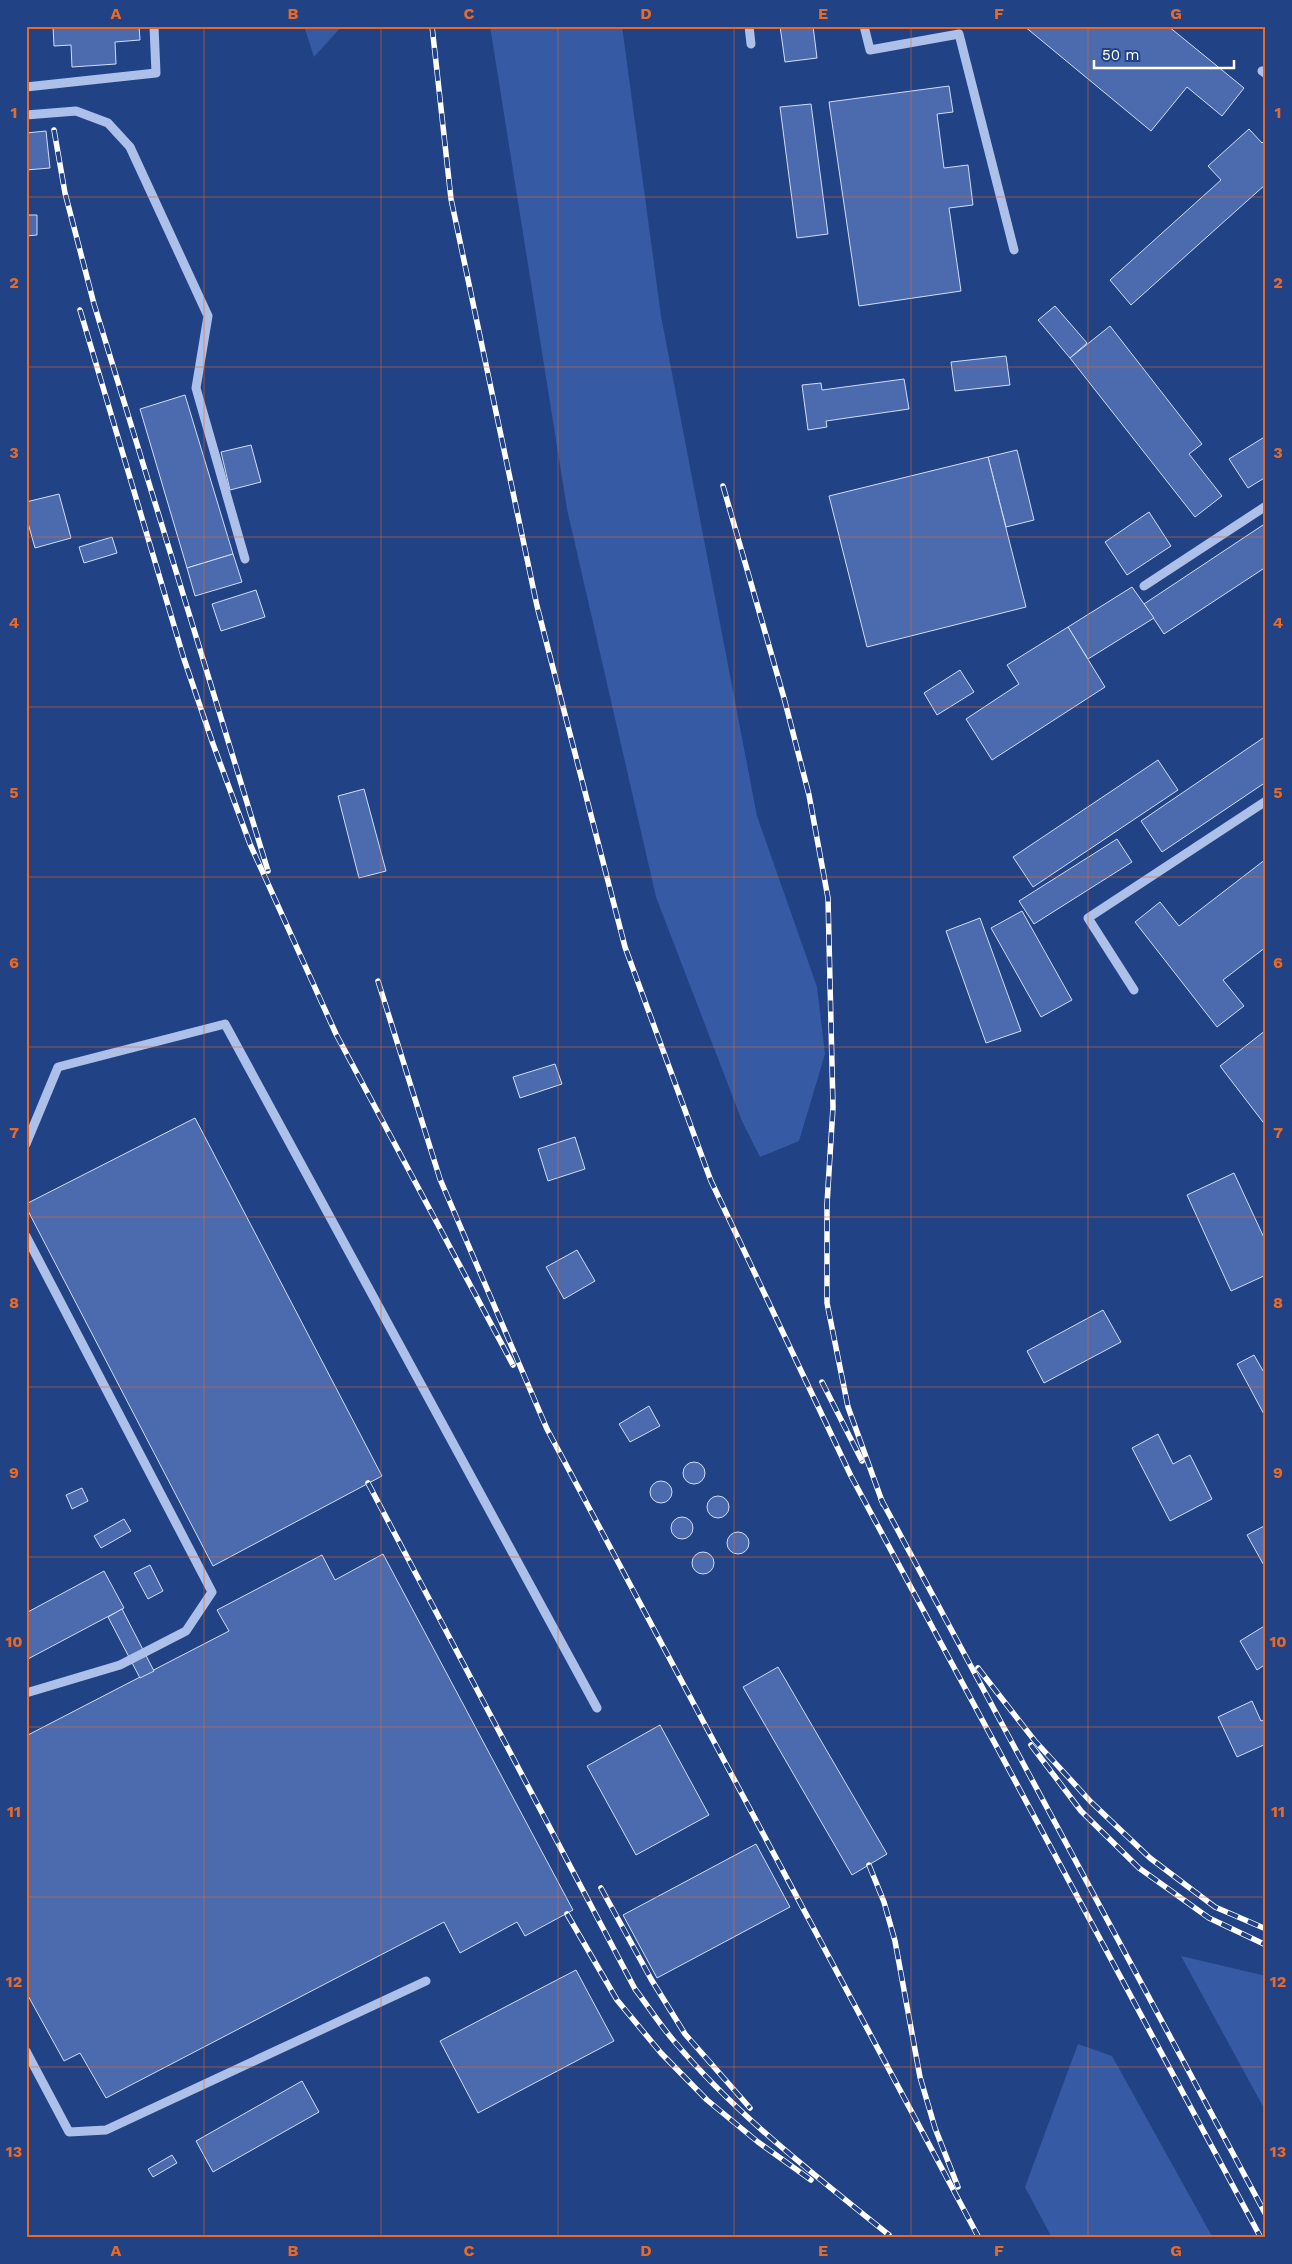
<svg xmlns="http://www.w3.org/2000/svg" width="1292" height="2264" viewBox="0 0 1292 2264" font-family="'Work Sans',sans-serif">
<rect width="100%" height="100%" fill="#224286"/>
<!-- green -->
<g fill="#365aa3">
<path d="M304,26H342L314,57Z"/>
<path d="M490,26H622L661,316L757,816L817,987L825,1054L799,1141L760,1157L742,1121L656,897L567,509Z"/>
<path d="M1181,1956L1266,1976V2112Z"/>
<path d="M1078,2044L1112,2056L1213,2238H1052L1025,2187Z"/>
</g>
<!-- building -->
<g fill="#4b6bae" stroke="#d0ddf7">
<path d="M53,26H139L140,40L115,42L116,64L72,67L71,45L54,46Z"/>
<path d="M780,26H813L817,58L785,62Z"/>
<path d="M1024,26H1168L1244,88L1222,116L1187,87L1151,131Z"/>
<path d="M949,86L953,112L937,114L944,168L968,165L973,205L949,208L961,291L859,306L829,102Z"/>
<path d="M811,104L828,234L797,238L780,107Z"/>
<path d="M1249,129L1262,143L1266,139V184L1131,305L1110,280L1221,180L1208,166Z"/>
<path d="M46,131L50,168L26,170V133Z"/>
<path d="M26,215H37V235L26,236Z"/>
<path d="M1055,306L1087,343L1070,358L1038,320Z"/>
<path d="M1110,326L1202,444L1189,454L1222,496L1195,517L1070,358Z"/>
<path d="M1006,356L1010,385L955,391L951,362Z"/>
<path d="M904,379L909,409L826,421L827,427L808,430L802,385L821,383L822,390Z"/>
<path d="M185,395L233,554L187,568L140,409Z"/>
<path d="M1266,436V477L1248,488L1229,459Z"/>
<path d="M251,445L261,482L230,490L221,452Z"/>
<path d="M1017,450L1034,520L1006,527L988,457Z"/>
<path d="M988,457L1026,607L867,647L829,496Z"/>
<path d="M59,494L71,538L35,548L26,516V502Z"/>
<path d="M1149,512L1171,546L1127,575L1105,542Z"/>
<path d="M1266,523V567L1164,634L1144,604Z"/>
<path d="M112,537L117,553L84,563L79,547Z"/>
<path d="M233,554L242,582L195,596L187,568Z"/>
<path d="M1132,587L1154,618L1088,659L1068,627Z"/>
<path d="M256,590L265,617L221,631L212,604Z"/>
<path d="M1068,627L1105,687L992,760L966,719L1019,684L1007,665Z"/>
<path d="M960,670L974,692L937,715L924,693Z"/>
<path d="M1266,736V782L1162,852L1141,821Z"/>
<path d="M1158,760L1178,790L1033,887L1013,857Z"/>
<path d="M364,789L386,871L359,878L338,796Z"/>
<path d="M1117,839L1132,862L1034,924L1019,901Z"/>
<path d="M1266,859V947L1223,980L1244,1006L1217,1027L1135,922L1160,902L1179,926Z"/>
<path d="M1022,911L1072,1000L1041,1017L991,928Z"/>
<path d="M980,918L1021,1031L986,1043L946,931Z"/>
<path d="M1266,1030V1126L1220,1066Z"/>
<path d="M555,1064L562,1084L520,1098L513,1077Z"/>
<path d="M195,1118L382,1476L213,1566L26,1207V1204Z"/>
<path d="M575,1137L585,1169L548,1181L538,1149Z"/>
<path d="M1234,1173L1266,1242V1275L1231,1291L1187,1195Z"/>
<path d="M577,1250L595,1281L564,1299L546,1267Z"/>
<path d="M1103,1310L1121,1342L1044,1383L1027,1351Z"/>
<path d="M1254,1355L1266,1376V1418L1237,1364Z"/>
<path d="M649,1406L660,1426L630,1442L619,1424Z"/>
<path d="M1158,1434L1173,1464L1190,1455L1212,1499L1170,1521L1132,1448Z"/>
<circle cx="694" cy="1473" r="11"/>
<circle cx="661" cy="1492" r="11"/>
<path d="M82,1488L88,1501L72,1509L66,1495Z"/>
<circle cx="718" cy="1507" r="11"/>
<circle cx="682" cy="1528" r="11"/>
<path d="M124,1519L131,1531L101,1548L94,1536Z"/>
<path d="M1266,1525V1569L1247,1535Z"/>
<circle cx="738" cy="1543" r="11"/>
<circle cx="703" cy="1563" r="11"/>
<path d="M383,1554L573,1910L525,1936L517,1922L460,1953L444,1922L106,2098L80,2053L64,2061L26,1992V1736L229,1631L217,1610L322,1555L335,1580Z"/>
<path d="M150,1565L163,1591L148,1599L134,1573Z"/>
<path d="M104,1571L124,1608L26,1660V1613Z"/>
<path d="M122,1609L154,1671L140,1678L108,1617Z"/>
<path d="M1266,1625V1664L1257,1670L1240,1641Z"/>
<path d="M778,1667L887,1854L852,1875L743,1687Z"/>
<path d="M1252,1701L1261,1721L1266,1719V1744L1237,1757L1218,1717Z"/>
<path d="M660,1725L709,1815L636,1855L587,1766Z"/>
<path d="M756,1844L790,1907L657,1978L623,1915Z"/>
<path d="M576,1970L614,2041L478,2113L440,2041Z"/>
<path d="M302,2081L319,2112L213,2172L196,2141Z"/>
<path d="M172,2155L177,2163L153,2177L148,2169Z"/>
</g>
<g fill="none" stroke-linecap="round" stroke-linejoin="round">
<!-- minor -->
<g stroke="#acc0e9" stroke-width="9">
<path d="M749,26L751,44"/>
<path d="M864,26L870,50L959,34L1014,250"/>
<path d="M1262,71L1266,74"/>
<path d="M26,87L156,73L154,26"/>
<path d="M26,115L76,111L108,123L130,147L208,316L196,388L245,559"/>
<path d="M1144,586L1266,506"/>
<path d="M1134,990L1088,918L1266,801"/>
<path d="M26,1144L58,1067L225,1024L597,1708"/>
<path d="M26,1236L212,1592L186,1631L120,1665L26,1693"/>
<path d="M26,2051L69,2132L106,2130L426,1981"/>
</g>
<defs>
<g id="rail">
<path d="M432,26L451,199L537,606L625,947L711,1181L851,1476L1261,2238"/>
<path d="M54,130L65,193L94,304L268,871"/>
<path d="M80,310L184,659L213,744L250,844L336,1034L513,1365"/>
<path d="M723,486L784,698L809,795L828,898L833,1107L827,1204V1303L848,1407L883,1504"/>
<path d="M378,981L440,1179L547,1429L979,2238"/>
<path d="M822,1382L862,1461"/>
<path d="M368,1483L635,1989C648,2006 660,2025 674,2041C736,2115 815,2175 889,2235"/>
<path d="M881,1499L1266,2215"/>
<path d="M978,1668L1035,1741L1091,1802L1150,1858L1215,1907L1266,1929"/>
<path d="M1031,1745L1081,1811L1139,1868L1209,1918L1266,1945"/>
<path d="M869,1865L884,1902L895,1941L920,2077L935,2128L958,2187"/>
<path d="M601,1888L651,1979L685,2034L750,2108"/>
<path d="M567,1914L617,2000L661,2053L707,2100L758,2142L811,2180"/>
</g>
</defs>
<!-- rail casing -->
<use href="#rail" stroke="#fff" stroke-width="5.5"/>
<!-- rail -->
<use href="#rail" stroke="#224286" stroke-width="4" stroke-dasharray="11" stroke-linecap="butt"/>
</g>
<!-- grid -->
<path fill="none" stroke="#ea6a24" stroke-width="1" stroke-opacity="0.55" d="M204,26V2238M381,26V2238M558,26V2238M734,26V2238M911,26V2238M1088,26V2238M26,197H1266M26,367H1266M26,537H1266M26,707H1266M26,877H1266M26,1047H1266M26,1217H1266M26,1387H1266M26,1557H1266M26,1727H1266M26,1897H1266M26,2067H1266"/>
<!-- border -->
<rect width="1292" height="2264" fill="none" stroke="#224286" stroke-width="55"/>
<!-- scale -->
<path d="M1094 60v8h140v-8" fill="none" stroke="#ffffff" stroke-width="2.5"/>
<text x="1102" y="60" font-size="15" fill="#ffffff" stroke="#224286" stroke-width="4" paint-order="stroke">50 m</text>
<rect x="28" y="28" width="1236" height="2208" fill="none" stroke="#ea6a24" stroke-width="2"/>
<g font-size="16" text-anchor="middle" font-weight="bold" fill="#ea6a24">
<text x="116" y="19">A</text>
<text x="293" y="19">B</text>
<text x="469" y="19">C</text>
<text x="646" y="19">D</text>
<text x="823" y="19">E</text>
<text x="999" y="19">F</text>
<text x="1176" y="19">G</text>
<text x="14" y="118">1</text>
<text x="1278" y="118">1</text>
<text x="14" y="288">2</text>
<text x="1278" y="288">2</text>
<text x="14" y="458">3</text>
<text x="1278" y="458">3</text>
<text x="14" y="628">4</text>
<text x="1278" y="628">4</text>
<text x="14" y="798">5</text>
<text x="1278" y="798">5</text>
<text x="14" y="968">6</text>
<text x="1278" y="968">6</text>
<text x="14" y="1138">7</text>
<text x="1278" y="1138">7</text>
<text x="14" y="1308">8</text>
<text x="1278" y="1308">8</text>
<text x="14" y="1478">9</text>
<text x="1278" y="1478">9</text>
<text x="14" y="1647">10</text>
<text x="1278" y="1647">10</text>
<text x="14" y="1817">11</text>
<text x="1278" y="1817">11</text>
<text x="14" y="1987">12</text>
<text x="1278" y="1987">12</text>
<text x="14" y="2157">13</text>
<text x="1278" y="2157">13</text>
<text x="116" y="2256">A</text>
<text x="293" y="2256">B</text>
<text x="469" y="2256">C</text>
<text x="646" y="2256">D</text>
<text x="823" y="2256">E</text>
<text x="999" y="2256">F</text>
<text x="1176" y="2256">G</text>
</g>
</svg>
